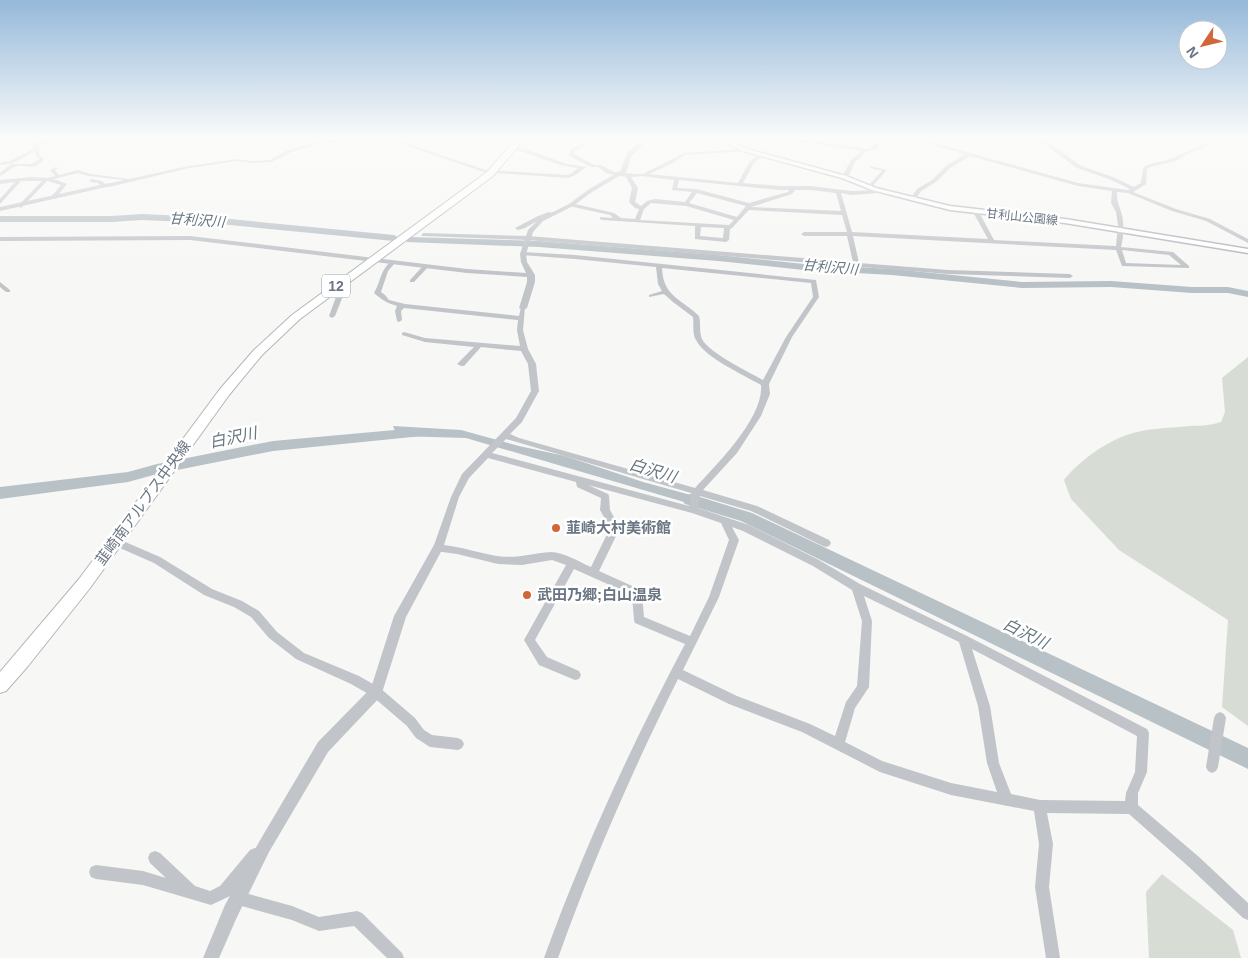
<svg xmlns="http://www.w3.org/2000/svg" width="1248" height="958" viewBox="0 0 1248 958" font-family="Helvetica,'Noto Sans JP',sans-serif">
<rect width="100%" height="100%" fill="#f7f7f5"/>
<!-- green -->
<g fill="#d7dcd5">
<path d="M1248,357V726L1222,707L1228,620L1119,550L1071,499L1064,480C1080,460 1108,440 1133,433C1147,429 1165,428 1179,427C1195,425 1207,427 1221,422L1225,412L1222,378Z"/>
<path d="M1162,874L1233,930L1241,958H1149L1146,892Z"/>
</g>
<!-- water -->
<path fill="#b8c1c6" d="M393,426L461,430L519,446L565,456L643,482L709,500L708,509L466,438L397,436Z"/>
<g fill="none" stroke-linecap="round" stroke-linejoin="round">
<!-- river -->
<g fill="#b8c1c6" fill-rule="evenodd">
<path d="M142,214L209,217L394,235L399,238L394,241L209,223L142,220L111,222H0V216H111Z"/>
<path d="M411,237L539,241L718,255L804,264L892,269L1022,282L1111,281L1192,287H1228L1248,291V297L1228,293H1192L1111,287L1022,288L892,275L804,270L718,261L539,247L407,242V238Z"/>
<path d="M417,428L422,430L424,433L422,436L273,451L157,474L128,482L0,499V487L128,472L157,464L273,441Z"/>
<path d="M690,494L752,513L1248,748V769L741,521L685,504L682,500L685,496Z"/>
</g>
<defs>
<path id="secondary" d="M713,137H721L747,149L846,176L876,188L950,206L1065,219L1248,249V253L1065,223L950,210L872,190L842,178L743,151Z"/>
<path id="primary" d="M518,137H526L493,176L300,319L262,355L229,395L90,588L28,666L6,691L0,693V672L79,579L220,389L254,350L292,315L487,172Z"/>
</defs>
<!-- secondary casing -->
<use href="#secondary" stroke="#b2b6bb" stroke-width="3"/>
<!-- primary casing -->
<use href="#primary" stroke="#b3b6ba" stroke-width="2"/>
<!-- minor -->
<g fill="#c1c4c8" fill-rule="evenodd">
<path d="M58,137H65L37,146L41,148L39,155L44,159C32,174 25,162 14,167C9,169 5,174 0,176V173L11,164H32L39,159L35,155L36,151L13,163L0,165V163L10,161L35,148L31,146L34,143Z"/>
<path d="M352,137H364L319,144L292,152L271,162L252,163L237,161L189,168L109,187L106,185L107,184L124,180L89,176L78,173L54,179L67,184L55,199L50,198L61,185L47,181L21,208L18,206L19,205L42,181H21L0,204V199L15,182L0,184V180L32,177L47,178L55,176L50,170L56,167L58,168L55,170L59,175L78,170L90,174L129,179L189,166L237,159L252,161L270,160L288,150L317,142Z"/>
<path d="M382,137H388L488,171L484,172Z"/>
<path d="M561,137L587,140L592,137H597L574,152V154L594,165H601L614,172L637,174H643L684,153L745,149L747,150V151L685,155L671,164L649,174L738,183L750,161L761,154L763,155L754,163L743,183L780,186H811L851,191L881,190V192L879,193L851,195L841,193L852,232L988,239L973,212L976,210L979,212L994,240L1116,246L1118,225L1116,212L1111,203L1112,191L1078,186L970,156L950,168L936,182L921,191L915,200H911L910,199L917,189L932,180L946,166L965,154L905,137H912L1078,183L1128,190L1130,189L1109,179L1077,168L1047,146L1028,137H1034L1051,144L1081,166L1113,177L1134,187L1141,183L1143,168C1151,161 1164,163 1173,158C1187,152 1200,145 1214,140H1216V142L1185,155L1176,161L1150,167L1147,169L1146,184L1133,192L1176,209L1210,219L1248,239V243L1206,221L1172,211L1128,193L1117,192C1117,205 1119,203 1122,215C1124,225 1124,236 1121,247L1173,252L1189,266V268L1122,266L1116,250L853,236L859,263L948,270L1070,274L1073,276L1070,278L948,274L528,240L422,236V234L424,233L528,236L853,262L847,236H804L801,234L804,232H847L842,215L749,210L732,228L730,229L729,240L726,242L695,239V226L602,220L600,219V217L613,218L610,215L569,206L568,205L571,203L614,213L621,218L635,219L639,209L635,208L629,202L632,188L626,177L606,173L598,167H591L569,156L570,150L584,142ZM642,176L674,180L672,190L692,192L685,202L655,199L647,201L641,206L635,202L638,188L631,177ZM679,180L780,190H789L788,192L749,203L696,189L677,188ZM795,190H811L836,193L841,211L751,207L792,194ZM697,193L746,206L737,217L689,203ZM651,203L686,206L734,220L729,225L640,220L644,209ZM701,227L724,228L723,238L700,236ZM1122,250L1169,255L1181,265L1126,263Z"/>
<path d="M771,137H783L869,149L871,148L882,137H886L875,150L867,151L855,162L848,177L845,179L842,177L851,160L862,151Z"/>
<path d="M512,147L525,149L567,164L587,167C581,170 576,176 568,178L496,173V171H505L568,175L572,173L578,168C555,166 535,154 512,149Z"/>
<path d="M870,166L887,170L869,190L866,188L882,171L870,168Z"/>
<path d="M92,179L102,181L107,186L104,188L98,183L90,182L89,181Z"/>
<path d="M549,212L557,214L546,216L525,228L518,230L515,228L538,216Z"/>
<path d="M523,252L575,255L816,280L819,297L792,337L769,384L770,394L761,416L737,453L703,490L757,506L829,540L831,543L829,546L826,547L823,546L751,511L700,496L698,508L749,525L819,560L860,584L967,636L1147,729L1149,733L1147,772L1138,793V805L1199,857L1248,903V920L1243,918L1189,867L1129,814L1047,813L1053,844L1049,887L1060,958H1046L1035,887L1039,844L1034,811L951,795L880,772L802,732L729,704L678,679C633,769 592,863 558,958H544C583,850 632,744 685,644L635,623L634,620L632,595L574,569L535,640L547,657L579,671L581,675L579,679L575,680L539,665L524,640L566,565L552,560L522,565L498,564L457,554L435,551L433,548L451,497L462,474L516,418L531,391L528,364L521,351L481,347L464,366H461L457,364L474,347L425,342L402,335V333L404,332L425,338L520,346L517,330L518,320L404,308L401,311L402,320L399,322L397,321L395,311L397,306C387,303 382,300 374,293C381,281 380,271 391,261H395L396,262L388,271L381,292L385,295L389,300L405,304L519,316L521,307H525L523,330L528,349L536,364L539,391L522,422L510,434L519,438L695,488C716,465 764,418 761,385C744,375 705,358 696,340C692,334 694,324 693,317L673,302L664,294L649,297V295L662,291L658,284L656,267L575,259L521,255L520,254ZM662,268L811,283L813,297L786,337L763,380C749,372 709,353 702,339C699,332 701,323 699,316C682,299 663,297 662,268ZM506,439L691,493L689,506L492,453ZM488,458L576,482L577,487L601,498L600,510L610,528L591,567C579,562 564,552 551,552C532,553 518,559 497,556C479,553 462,547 444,545L459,497L469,478ZM588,485L692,513L721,523L729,540L709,597L690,636L644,617L642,593L641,590L599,571L620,528L610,510L609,496L608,494ZM732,527L743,531L813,566L852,590L862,621L857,686L846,702L835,736L810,724L737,696L683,670L719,597L739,540ZM864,596L959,642L978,706L987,763L997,792L951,783L882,761L845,742L855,708L869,687L872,621ZM972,649L1137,736L1135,772L1126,793L1125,801L1040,800L1011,794L999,763L990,706Z"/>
<path d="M424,265L429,266L414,282H410V280Z"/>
<path d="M0,282L10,290V292H6L0,287Z"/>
<path d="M328,291L343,296L335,316L332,318L329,316L336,297L326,294V292Z"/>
<path d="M116,538L160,557L212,589L242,601L259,611L277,632L304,653L359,676L380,688L415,718L424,730L432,735L458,738L462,740L464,744L462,748L458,750L430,747L416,738L407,726L372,696L351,684L296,659L269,638L251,617L234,607L204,595L154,563L113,545L111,542L113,539Z"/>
<path d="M1220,712L1224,714L1226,718L1218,767L1216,771L1212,773L1208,771L1206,767L1214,718L1216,714Z"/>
<path d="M255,848L260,850L262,855L260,860L230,896L211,905L143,885L96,879L91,877L89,872L91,867L96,865L143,871L166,878L150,863L148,858L150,853L155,851L160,853L195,886L210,891L220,886L250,850Z"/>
<path d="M238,891L292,906L319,917L357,911L362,913L402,953L404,958H387L354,926L319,931L292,920L238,905L233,903L231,898L233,893Z"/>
</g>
<!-- tertiary -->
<g fill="#c1c4c8" fill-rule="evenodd">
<path d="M646,137H652L632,155L626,172L592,192L573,206L543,221L533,232L526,254L527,262L535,275V282L527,308L523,310L519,308L527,282V277L467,273L190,240L0,241V237L190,236L467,269L526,273L521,262L520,254L528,230L539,219L569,204L588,190L621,170L627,153Z"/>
<path d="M109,183L111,184V186L0,211V207Z"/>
<path d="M438,544L442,545L443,548L406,617L381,696L328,752L269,852L237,917L219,958H203L225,905L259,842L318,742L371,688L394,616L434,545Z"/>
</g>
<!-- secondary -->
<use href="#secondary" fill="#fff" fill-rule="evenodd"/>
<!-- primary -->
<use href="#primary" fill="#fff" fill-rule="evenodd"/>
</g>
<!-- sky -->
<linearGradient id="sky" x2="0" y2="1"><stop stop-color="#95b9da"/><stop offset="0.51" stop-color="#fbfbfa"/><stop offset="1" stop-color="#fbfbfa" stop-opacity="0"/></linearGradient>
<rect width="1248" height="271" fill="url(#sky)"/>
<!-- markers -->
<g fill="#d1663b" stroke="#fff" stroke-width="2">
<circle cx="556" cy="528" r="5"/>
<circle cx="527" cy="595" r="5"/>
</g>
<g text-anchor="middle" stroke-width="5" stroke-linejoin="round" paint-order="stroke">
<!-- far-street labels -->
<g font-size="12" fill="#6a7683" stroke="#fff">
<text transform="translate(1022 217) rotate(6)" y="4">甘利山公園線</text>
</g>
<!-- far-water labels -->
<g font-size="14" font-style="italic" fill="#66777f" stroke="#fff">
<text transform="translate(197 220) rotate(4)" y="5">甘利沢川</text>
<text transform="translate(830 267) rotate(5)" y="5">甘利沢川</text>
</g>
<!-- shield labels -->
<rect fill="#fff" stroke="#979fa8" stroke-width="1" x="322" y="274.5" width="28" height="23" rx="4"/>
<g font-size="14" font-weight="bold" fill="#6a7683">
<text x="336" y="291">12</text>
</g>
<!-- street labels -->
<g font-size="15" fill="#6a7683" stroke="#fff">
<text transform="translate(143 503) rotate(-54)" y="5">韮崎南アルプス中央線</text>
</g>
<!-- poi labels -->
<g font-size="15" font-weight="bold" fill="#6a7683" stroke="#fff" text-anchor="start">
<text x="566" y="533">韮崎大村美術館</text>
<text x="537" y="600">武田乃郷;白山温泉</text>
</g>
<!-- water labels -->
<g font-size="16" font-style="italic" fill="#66777f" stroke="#fff">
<text transform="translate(233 437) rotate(-12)" y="6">白沢川</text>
<text transform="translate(653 470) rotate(17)" y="6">白沢川</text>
<text transform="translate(1026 633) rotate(26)" y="6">白沢川</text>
</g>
</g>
<!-- north arrow -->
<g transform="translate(1203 45) rotate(235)"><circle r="24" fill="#ffffff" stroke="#c3c8cd"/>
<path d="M0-4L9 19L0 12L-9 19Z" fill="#d1663b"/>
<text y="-8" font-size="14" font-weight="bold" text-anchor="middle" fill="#6a7683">N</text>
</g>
</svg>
